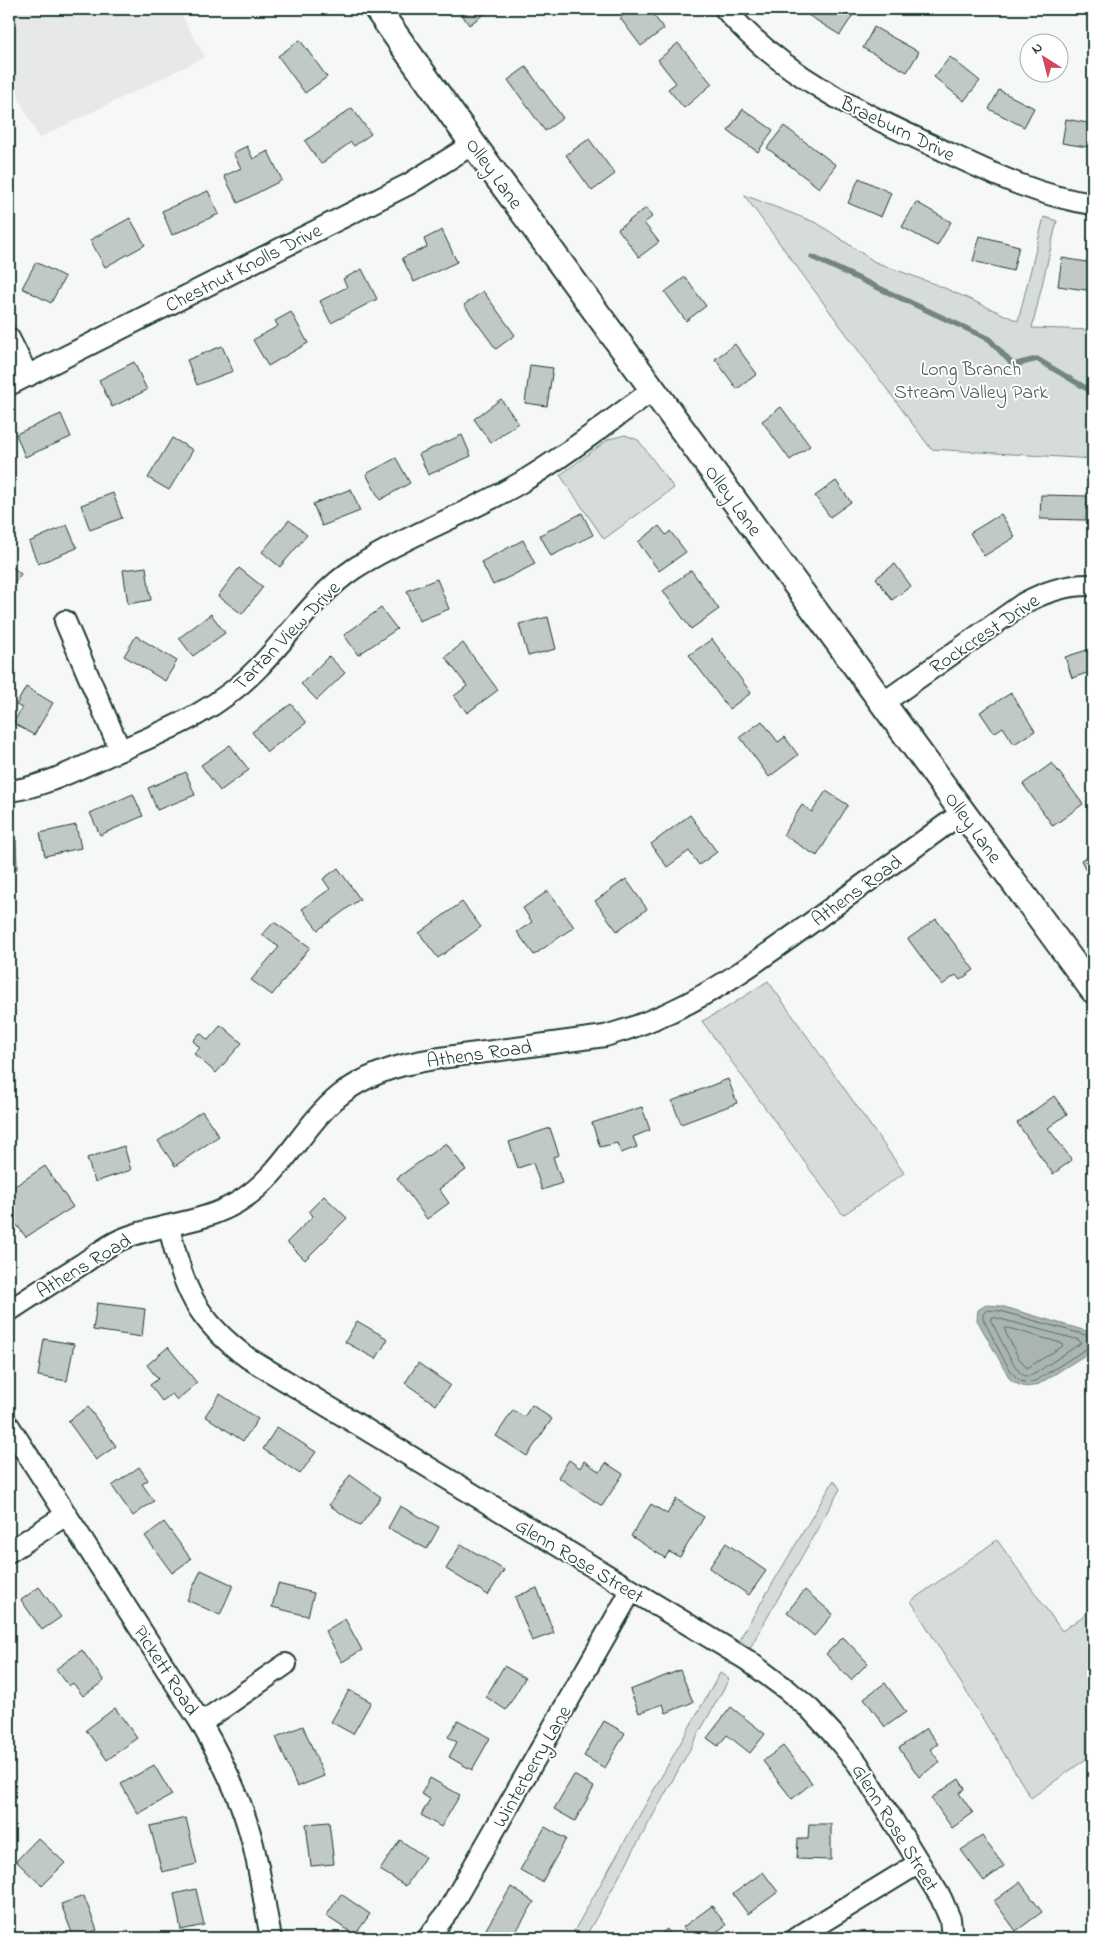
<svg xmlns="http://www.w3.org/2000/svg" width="1102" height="1947" viewBox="0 0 1102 1947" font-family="'Indie Flower',sans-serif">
<rect width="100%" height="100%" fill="#f6f7f7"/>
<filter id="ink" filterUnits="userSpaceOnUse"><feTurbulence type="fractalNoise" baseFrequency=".02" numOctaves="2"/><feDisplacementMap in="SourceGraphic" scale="10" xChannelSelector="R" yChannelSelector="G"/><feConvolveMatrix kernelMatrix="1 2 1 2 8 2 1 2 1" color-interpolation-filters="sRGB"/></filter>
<g filter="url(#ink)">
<!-- built -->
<path fill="#e6e9e8" d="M9,9H178L205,57L39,138L9,79Z"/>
<!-- green -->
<g fill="#d6dcdb" stroke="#7a8c88">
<path d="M744,195L817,223L875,262L940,286L1018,321L1044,217L1057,221L1032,328L1093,330V459L931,449Z"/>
<path d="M625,435L638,440L642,445L674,488L604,539L560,475L609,439Z"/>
<path d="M768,981L904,1173L843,1215L702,1021L723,1010Z"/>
<path d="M834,1480L840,1489L750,1648L739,1640Z"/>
<path d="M997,1540L1062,1631L1093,1609V1754L1031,1798L911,1601Z"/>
<path d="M720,1673L729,1679L591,1927L585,1938H570Z"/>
</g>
<!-- water -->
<path fill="#aab5b1" stroke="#72857f" d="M986,1305L1001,1306L1093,1333V1350L1039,1384C1027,1389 1020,1387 1010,1379L977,1320L978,1310Z"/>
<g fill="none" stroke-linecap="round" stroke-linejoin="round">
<!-- shore -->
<g stroke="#576d66" stroke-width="1">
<path d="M993,1317L1079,1340L1081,1343L1034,1374C1030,1376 1027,1377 1023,1375C1014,1370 997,1331 991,1321Z"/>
<path d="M1008,1328L1061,1343L1063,1346L1027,1368L1018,1357L1005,1331V1329Z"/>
<path d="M1093,1337L1000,1311L987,1310L983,1314V1319C991,1332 1009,1376 1021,1381C1027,1384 1031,1382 1037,1380L1089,1347L1093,1346"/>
</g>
<!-- stream -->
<path stroke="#72857f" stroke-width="5.5" d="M812,257L989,339L1013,365L1037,359L1089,390L1093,388"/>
</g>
<!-- building -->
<g fill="#c0c9c6" stroke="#1f3d34">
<path d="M458,9H491L469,25Z"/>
<path d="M633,9H649L664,29L641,46L620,18Z"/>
<path d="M812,9H843L853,15L840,35L808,15Z"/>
<path d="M874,27L919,52L907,72L863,48Z"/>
<path d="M300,40L327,77L305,93L278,56Z"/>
<path d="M678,43L712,84L684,108L668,89L676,83L658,60Z"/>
<path d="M950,57L980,81L964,101L934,77Z"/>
<path d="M526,67L563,118L545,131L508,80Z"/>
<path d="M999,90L1034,108L1024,127L989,109Z"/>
<path d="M352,108L371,134L354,146L351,142L321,164L305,141Z"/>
<path d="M743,109L773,130L758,152L728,131Z"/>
<path d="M1066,119L1093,124V148L1062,143Z"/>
<path d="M784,126L836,165L819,188L767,148Z"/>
<path d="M589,139L615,174L592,191L566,155Z"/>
<path d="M247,146L253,159L268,151L282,180L238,203L224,176L241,168L233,153Z"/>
<path d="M859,178L891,193L881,217L848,203Z"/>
<path d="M208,191L219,214L172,235L162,211Z"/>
<path d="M916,202L951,222L937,246L902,227Z"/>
<path d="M646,208L652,217L644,223L659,242L639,257L618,229Z"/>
<path d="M130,218L145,245L105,267L90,240Z"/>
<path d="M442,230L457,262L414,282L402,258L427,247L424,239Z"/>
<path d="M980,236L1019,246L1013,271L973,261Z"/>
<path d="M1062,258L1093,263V291L1058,286Z"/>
<path d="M36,262L65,277L51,303L22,288Z"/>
<path d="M362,269L377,299L331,323L320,301L347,287L343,279Z"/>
<path d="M685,277L706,306L686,321L665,292Z"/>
<path d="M483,291L515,335L496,349L464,305Z"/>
<path d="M291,312L308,343L268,366L253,340L278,326L275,321Z"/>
<path d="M735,344L757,374L737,389L715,359Z"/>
<path d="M222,346L233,371L197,385L187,360Z"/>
<path d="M134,362L147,390L112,407L99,380Z"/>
<path d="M530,365L553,368L547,406L525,403Z"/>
<path d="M501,399L518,423L491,443L474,419Z"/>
<path d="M781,407L810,446L790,460L762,421Z"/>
<path d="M61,414L71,437L25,457L16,434Z"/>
<path d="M462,435L471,456L428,475L419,454Z"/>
<path d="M172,438L193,450L169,490L148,478Z"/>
<path d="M396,458L410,483L380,500L366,474Z"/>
<path d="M836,481L851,502L830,517L815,496Z"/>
<path d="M351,489L360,511L322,526L313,504Z"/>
<path d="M113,493L122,518L90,530L81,505Z"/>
<path d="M1041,495L1087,496L1086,520L1040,519Z"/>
<path d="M582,513L593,535L551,556L540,535Z"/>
<path d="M1001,514L1015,537L984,556L970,533Z"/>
<path d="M289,520L307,535L280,567L262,552Z"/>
<path d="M67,525L77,548L38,564L29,542Z"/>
<path d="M659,526L666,535L670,531L686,552L659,571L638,542Z"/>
<path d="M523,540L535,564L493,585L481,562Z"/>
<path d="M9,564L21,574L9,590Z"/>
<path d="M895,564L911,586L892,600L876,578Z"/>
<path d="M146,567L151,600L128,604L123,570Z"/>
<path d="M239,568L263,587L242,614L218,596Z"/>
<path d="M691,570L719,609L691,629L663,591Z"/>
<path d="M437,579L449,609L419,621L407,591Z"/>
<path d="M381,608L397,629L358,655L344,635Z"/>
<path d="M211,614L225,633L193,656L179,638Z"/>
<path d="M548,617L556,649L528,656L519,624Z"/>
<path d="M136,636L177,661L165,681L124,656Z"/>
<path d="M712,639L751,693L729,709L689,655Z"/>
<path d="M463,643L498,690L467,713L454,696L467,686L445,657Z"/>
<path d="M1093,648V671L1072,678L1065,657Z"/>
<path d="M329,656L345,673L317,700L301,684Z"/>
<path d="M26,687L53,703L34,735L13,723L22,708L16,705Z"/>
<path d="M1011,693L1035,731L1014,744L1003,727L994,733L980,712Z"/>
<path d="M291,704L306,723L267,752L252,732Z"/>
<path d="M762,721L778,742L785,737L798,755L769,777L740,737Z"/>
<path d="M230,745L249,770L220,791L201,765Z"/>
<path d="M1052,763L1083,804L1053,826L1023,784Z"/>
<path d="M186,772L195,795L157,810L148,788Z"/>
<path d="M826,791L848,805L817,856L783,835L802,805L812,812Z"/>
<path d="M133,794L143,816L100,835L90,813Z"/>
<path d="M690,815L717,852L699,865L689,851L667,867L651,844Z"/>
<path d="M76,825L81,848L45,856L40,833Z"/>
<path d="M9,840H16L17,869H9Z"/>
<path d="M1093,854V885L1081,860Z"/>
<path d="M338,868L360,899L318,930L302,909L330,889L323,879Z"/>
<path d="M626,879L647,909L617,931L595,901Z"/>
<path d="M548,891L574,927L534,955L517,932L532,922L523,908Z"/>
<path d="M462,902L481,927L438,958L419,933Z"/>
<path d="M936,919L974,970L960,980L956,975L942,985L908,939Z"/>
<path d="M274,922L310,947L272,995L251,980L279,947L262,935Z"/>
<path d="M221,1025L242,1043L216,1073L194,1054L200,1048L193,1041L200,1033L208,1040Z"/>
<path d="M728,1079L737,1103L681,1124L672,1101Z"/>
<path d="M1054,1096L1067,1114L1048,1128L1072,1160L1053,1174L1017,1123Z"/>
<path d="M642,1107L650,1130L633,1137L637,1147L621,1153L617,1143L600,1147L592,1123Z"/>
<path d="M202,1111L219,1136L175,1166L158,1141Z"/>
<path d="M550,1128L559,1155L553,1157L562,1183L542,1190L533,1163L518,1168L509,1142Z"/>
<path d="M446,1143L466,1170L439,1189L449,1203L427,1219L397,1178Z"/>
<path d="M124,1146L131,1170L95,1182L87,1158Z"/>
<path d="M45,1166L73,1207L26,1237L9,1215V1190Z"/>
<path d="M324,1196L347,1218L305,1260L287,1242L313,1216L309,1211Z"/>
<path d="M97,1303L145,1309L142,1337L93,1330Z"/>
<path d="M357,1321L388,1339L376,1359L345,1342Z"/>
<path d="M44,1339L74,1344L67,1381L38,1376Z"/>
<path d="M168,1347L197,1383L177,1400L172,1394L162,1401L150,1385L158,1379L147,1365Z"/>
<path d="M418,1363L450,1385L436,1405L405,1383Z"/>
<path d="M220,1394L258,1419L243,1441L205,1416Z"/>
<path d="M532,1405L552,1419L527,1456L496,1436L513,1410L524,1417Z"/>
<path d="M88,1407L116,1446L96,1460L68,1421Z"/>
<path d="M277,1427L316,1452L300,1474L263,1449Z"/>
<path d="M569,1460L580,1468L584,1461L600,1472L606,1463L623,1474L602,1506L558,1477Z"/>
<path d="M139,1467L148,1480L142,1484L154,1501L133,1516L112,1486Z"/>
<path d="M350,1475L381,1497L360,1526L329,1505Z"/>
<path d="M676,1499L704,1517L680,1557L669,1552L665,1558L631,1536L651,1504L667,1514Z"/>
<path d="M400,1506L439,1527L427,1549L388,1528Z"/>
<path d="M164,1522L191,1559L172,1573L145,1536Z"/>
<path d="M726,1543L766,1571L749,1595L709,1568Z"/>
<path d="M461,1544L504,1570L488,1595L446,1569Z"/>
<path d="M201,1570L233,1585L220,1615L187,1600Z"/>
<path d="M278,1584L314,1593L308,1616L272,1607Z"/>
<path d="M39,1587L61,1617L42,1630L21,1600Z"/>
<path d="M537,1588L554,1633L532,1641L515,1597Z"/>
<path d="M805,1590L833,1614L814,1636L787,1612Z"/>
<path d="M345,1619L362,1650L342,1662L325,1631Z"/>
<path d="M843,1637L868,1663L851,1680L826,1654Z"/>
<path d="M82,1650L104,1681L83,1696L73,1683L69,1686L56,1669Z"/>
<path d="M504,1666L525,1678L506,1710L486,1697Z"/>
<path d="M680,1670L693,1702L666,1713L663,1704L639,1713L630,1690Z"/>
<path d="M885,1683L906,1712L885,1727L864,1698Z"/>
<path d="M349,1690L371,1702L353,1734L331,1722Z"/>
<path d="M731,1707L765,1734L750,1753L727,1735L718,1746L707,1738Z"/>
<path d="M115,1708L137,1738L107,1760L86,1730Z"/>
<path d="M458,1720L490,1738L472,1770L449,1757L457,1742L448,1737Z"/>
<path d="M604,1721L625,1733L605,1768L584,1756Z"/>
<path d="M303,1726L324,1776L297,1787L276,1737Z"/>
<path d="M926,1728L938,1744L930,1749L940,1762L919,1777L899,1748Z"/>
<path d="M783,1746L812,1783L792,1799L763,1761Z"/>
<path d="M154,1765L172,1795L138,1814L121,1784Z"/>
<path d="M574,1775L594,1787L575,1821L554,1809Z"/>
<path d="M430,1778L460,1795L441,1827L421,1815L430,1799L421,1794Z"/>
<path d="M959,1779L965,1789L959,1793L973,1813L952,1828L931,1798Z"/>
<path d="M186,1818L197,1864L162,1872L150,1826Z"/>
<path d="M329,1822L334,1864L311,1866L306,1824Z"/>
<path d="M809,1824H831V1860L797,1859L798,1839H808Z"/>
<path d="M545,1827L566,1839L542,1882L520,1870Z"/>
<path d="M982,1836L1004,1866L984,1881L961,1850Z"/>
<path d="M38,1838L65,1863L42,1886L16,1861Z"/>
<path d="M400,1840L425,1857L406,1886L380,1870Z"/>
<path d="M763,1872L778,1892L748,1914L733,1894Z"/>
<path d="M1020,1882L1042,1912L1016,1931L994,1901Z"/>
<path d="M511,1887L534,1902L512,1938H501L486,1929Z"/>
<path d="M196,1889L204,1925L181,1930L174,1894Z"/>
<path d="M341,1894L370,1914L355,1935L326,1916Z"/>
<path d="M84,1896L97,1930L74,1938L61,1904Z"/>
<path d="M712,1906L726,1925L708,1938H692L683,1927Z"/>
<path d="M667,1929L673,1938H655Z"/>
</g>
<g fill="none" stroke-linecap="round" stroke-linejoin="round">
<defs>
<g id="minor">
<path d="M725,9C782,76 862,113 940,149C991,173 1037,196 1093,204"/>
<path d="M9,338L28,376"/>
<path d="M9,385L409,184L473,144"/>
<path d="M65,621L120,750"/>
<path d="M883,703L1024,603C1046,591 1068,584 1093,585"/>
<path d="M9,791C43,787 75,770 107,756C164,731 214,714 259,667C291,634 316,594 355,568C407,535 467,514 520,483C566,456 609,421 653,390"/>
<path d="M169,1227C184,1289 195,1319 248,1358L747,1660L786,1689L810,1709L834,1735L858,1764L941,1898L950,1919L952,1938"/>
<path d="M9,1311C33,1295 58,1279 82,1264C94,1256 107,1246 120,1240C159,1223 200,1225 238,1202C282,1176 301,1127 339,1096C382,1061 441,1058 493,1051C531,1046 568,1041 605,1036C689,1013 750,967 819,917C867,882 915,847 963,812"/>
<path d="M9,1426L201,1723C218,1753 233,1782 244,1814C258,1854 263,1897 271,1938"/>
<path d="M9,1552L66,1515"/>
<path d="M201,1723L286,1664"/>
<path d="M428,1938L447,1913L631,1591"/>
<path d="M796,1938L919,1863"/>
</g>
<path id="major" d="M377,9L473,144L1093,990"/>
</defs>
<!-- minor casing -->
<use href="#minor" stroke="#1f3d34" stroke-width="24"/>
<!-- major casing -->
<use href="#major" stroke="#1f3d34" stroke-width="29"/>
<!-- minor -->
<use href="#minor" stroke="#fff" stroke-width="20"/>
<!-- major -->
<use href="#major" stroke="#fff" stroke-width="25"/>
</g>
</g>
<g text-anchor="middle" stroke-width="4" stroke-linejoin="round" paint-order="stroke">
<!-- street labels -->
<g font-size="20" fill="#1f3d34" stroke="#fff">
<text transform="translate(898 128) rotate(26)" y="7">Braeburn Drive</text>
<text transform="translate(495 173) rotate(54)" y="7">Olley Lane</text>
<text transform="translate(243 267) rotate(-27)" y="7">Chestnut Knolls Drive</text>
<text transform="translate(734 500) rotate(54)" y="7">Olley Lane</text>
<text transform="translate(984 633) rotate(-34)" y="7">Rockcrest Drive</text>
<text transform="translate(286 635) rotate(-46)" y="7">Tartan View Drive</text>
<text transform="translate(974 827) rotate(54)" y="7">Olley Lane</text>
<text transform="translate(856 890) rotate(-36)" y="7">Athens Road</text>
<text transform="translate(479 1053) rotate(-8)" y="7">Athens Road</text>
<text transform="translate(83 1265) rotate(-31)" y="7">Athens Road</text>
<text transform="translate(580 1560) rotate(31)" y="7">Glenn Rose Street</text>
<text transform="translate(167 1670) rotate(57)" y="7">Pickett Road</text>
<text transform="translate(531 1766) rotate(-60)" y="7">Winterberry Lane</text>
<text transform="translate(896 1827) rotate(58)" y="7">Glenn Rose Street</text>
</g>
<!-- park labels -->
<g font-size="20" fill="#445d55" stroke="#fff">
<text x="971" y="375">Long Branch<tspan x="971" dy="23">Stream Valley Park</tspan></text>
</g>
</g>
<!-- margin -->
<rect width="1102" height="1947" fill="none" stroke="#fff" stroke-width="30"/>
<rect x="15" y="15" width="1072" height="1917" fill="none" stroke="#1f3d34" stroke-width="2" filter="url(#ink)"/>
<!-- north arrow -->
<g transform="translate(1044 58) rotate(324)"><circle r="24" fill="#ffffff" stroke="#a5b1ae"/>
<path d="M0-4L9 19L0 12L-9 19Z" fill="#d1495b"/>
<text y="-8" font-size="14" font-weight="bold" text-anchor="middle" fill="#1f3d34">N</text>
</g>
</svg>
